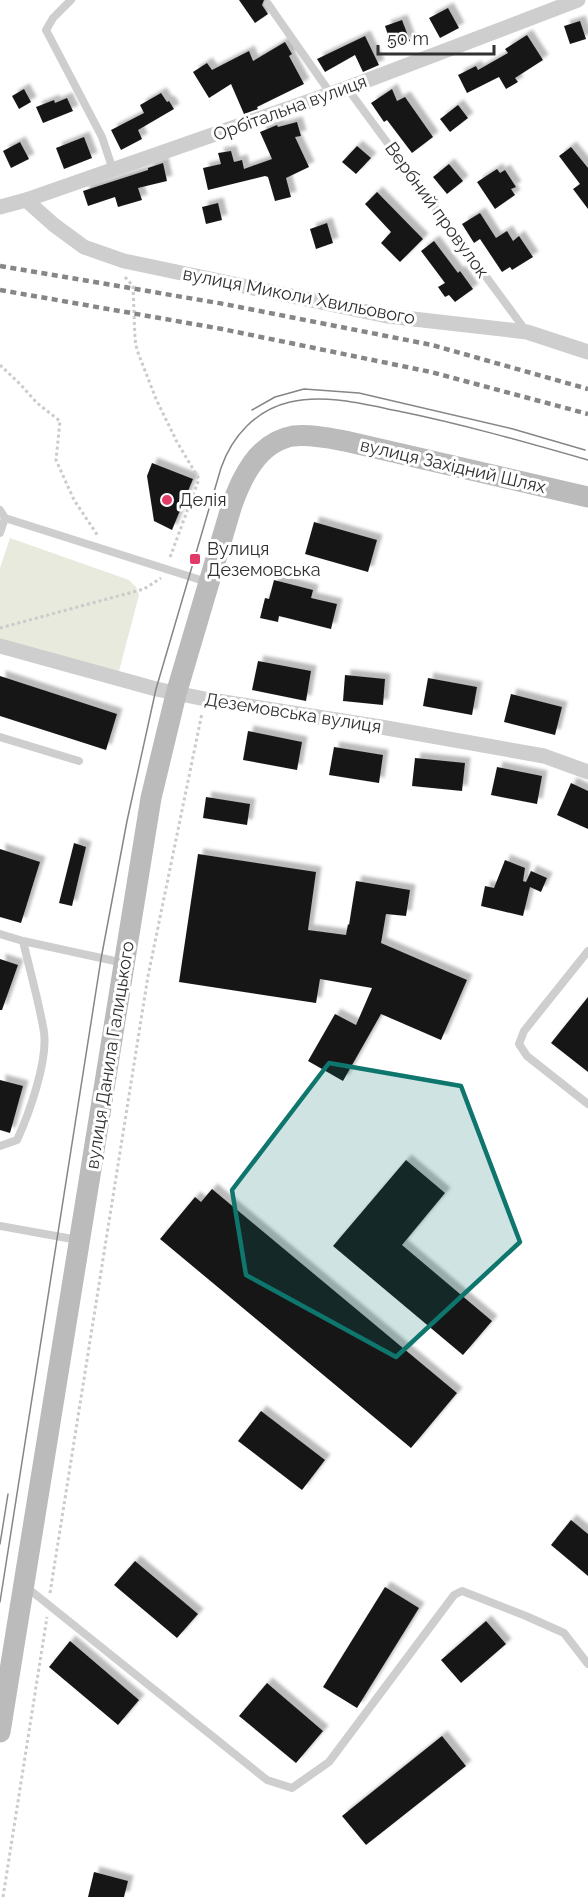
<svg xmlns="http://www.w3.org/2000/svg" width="588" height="1897" viewBox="0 0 588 1897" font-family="Raleway,sans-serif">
<defs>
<filter id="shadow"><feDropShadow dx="5.5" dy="-5.5" stdDeviation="1.5" flood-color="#0004"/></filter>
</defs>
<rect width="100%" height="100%" fill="#fff"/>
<!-- green -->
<path fill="#e7eadd" d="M10,538L129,580L136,587L139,595L118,675L0,639V568Z"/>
<!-- building -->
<g fill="#181818" filter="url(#shadow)">
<path d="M239,0H264L262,5L268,14L255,23Z"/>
<path d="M448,8L459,28L440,38L429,18Z"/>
<path d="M402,20L410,41L392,47L385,26Z"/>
<path d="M580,21L586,39L570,44L564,26Z"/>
<path d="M527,35L543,60L515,78L518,82L506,89L499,77L467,93L458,75L476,66L478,70L508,53L505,49Z"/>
<path d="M365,36L379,65L363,72L355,55L325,72L317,59Z"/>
<path d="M285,42L292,54L289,56L304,84L257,107L258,109L244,114L231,84L209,98L193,72L207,63L212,70L249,51L253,61Z"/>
<path d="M24,89L31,102L19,109L12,96Z"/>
<path d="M392,89L397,101L405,97L433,137L412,153L387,120L384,122L371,103Z"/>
<path d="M161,93L167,102L169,101L174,109L138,130L142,139L121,150L111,130L144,113L140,105Z"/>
<path d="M67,98L73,111L43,123L36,107L54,100L55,103Z"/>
<path d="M458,105L468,118L450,132L440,119Z"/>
<path d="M297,122L301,136L295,137L309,167L286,178L291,197L275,201L268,177L265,176L208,190L203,168L221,164L218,153L231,151L234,162L242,160L244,169L272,159L260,132L277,125L278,127Z"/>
<path d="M84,137L92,158L64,169L56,148Z"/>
<path d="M20,142L29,159L11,168L3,151Z"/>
<path d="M357,146L371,158L356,174L342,162Z"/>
<path d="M571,147L588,168V209L573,189L580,184L559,156Z"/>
<path d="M163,163L167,181L138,188L142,200L118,207L115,197L88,206L83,191L148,170V168Z"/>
<path d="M449,164L463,181L447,194L433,177Z"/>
<path d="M497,169L500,173L505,170L516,187L511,189L515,195L495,209L477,182Z"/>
<path d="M377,192L423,239L400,262L381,243L391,232L365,204Z"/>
<path d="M218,203L222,220L206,224L202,207Z"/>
<path d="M480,213L496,238L507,231L513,241L519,236L533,257L512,270L510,267L502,272L480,239L474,243L462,224Z"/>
<path d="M327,223L333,243L316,249L310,229Z"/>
<path d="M434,241L458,273L460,271L473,289L455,302L449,295L445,297L438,287L445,283L421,251Z"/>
<path d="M152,463L193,479L172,530L154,521L147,476Z"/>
<path d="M314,522L377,540L368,572L305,554Z"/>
<path d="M274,580L313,590L311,598L337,604L331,629L279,616L278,622L260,618L265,598L269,599Z"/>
<path d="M258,661L311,671L306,701L252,690Z"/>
<path d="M345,675L385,679L383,705L343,701Z"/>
<path d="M0,676L117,714L106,750L0,716Z"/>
<path d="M428,678L477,687L472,715L423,706Z"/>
<path d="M511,694L562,707L555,735L504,722Z"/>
<path d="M248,731L302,742L297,770L243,760Z"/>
<path d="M334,747L383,755L379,783L329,775Z"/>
<path d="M415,758L465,763L462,791L412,786Z"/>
<path d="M497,767L542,776L537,804L491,795Z"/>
<path d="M571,783L588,791V829L557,815Z"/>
<path d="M206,797L250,804L247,825L203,818Z"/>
<path d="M74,843L86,847L72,906L59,903Z"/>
<path d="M0,849L40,862L21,923L0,917Z"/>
<path d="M198,854L316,872L308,930L346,935L348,924L349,925L356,881L410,890L406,916L386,914L381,943L467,980L441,1040L381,1014L343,1081L308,1061L335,1014L356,1025L372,988L320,979L316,1003L179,982Z"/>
<path d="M505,860L525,868L523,881L526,882L531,871L547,878L541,892L530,887L523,916L481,906L485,886L494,888Z"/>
<path d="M0,959L18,965L2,1010H0Z"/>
<path d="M588,997V1072L551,1043Z"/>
<path d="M0,1080L23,1086L10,1133L0,1130Z"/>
<path d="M406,1160L445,1193L402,1245L492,1321L463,1355L333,1246Z"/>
<path d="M212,1189L457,1393L411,1448L160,1239L195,1197L201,1202Z"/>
<path d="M261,1411L325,1460L302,1490L238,1441Z"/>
<path d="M571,1520L588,1534V1576L551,1545Z"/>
<path d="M135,1561L198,1614L177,1638L114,1585Z"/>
<path d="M385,1587L419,1608L357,1708L323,1687Z"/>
<path d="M486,1621L506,1644L461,1683L441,1660Z"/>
<path d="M70,1641L139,1700L118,1725L49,1667Z"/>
<path d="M267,1683L323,1731L296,1763L239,1716Z"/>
<path d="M442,1736L466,1766L366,1845L342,1816Z"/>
<path d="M94,1872L128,1881L124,1897H88Z"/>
</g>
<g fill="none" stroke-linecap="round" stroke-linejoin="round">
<!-- path -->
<g stroke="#cbcbcb" stroke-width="3" stroke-dasharray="3 3" stroke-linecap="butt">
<path d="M125,277L133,286L135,339L137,350L156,399L177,442L199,479L169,560"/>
<path d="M0,365L20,384L37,403L60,421L56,460L74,500L98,536"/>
<path d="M0,628L144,589L161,578"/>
<path d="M50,1593L148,976L202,713"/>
<path d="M3,1897L47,1617"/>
</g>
<!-- lane -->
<g stroke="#cecece" stroke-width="8">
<path d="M71,0L53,18L46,30L102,137L113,170"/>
<path d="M268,4L331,94"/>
<path d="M347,88L526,331"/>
<path d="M0,510L5,518L207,582"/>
<path d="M0,533L5,518"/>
<path d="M0,737L79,761"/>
<path d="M0,934L23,941L124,963"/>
<path d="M588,951L524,1031L519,1044L527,1056L588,1104"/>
<path d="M0,1146L17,1140C29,1114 48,1061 44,1032C39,1002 30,971 23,941"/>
<path d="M0,1226L78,1240"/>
<path d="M25,1586L267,1780L292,1788L329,1762L454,1595L462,1591L526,1616L564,1633L588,1664"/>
</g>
<!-- street -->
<g stroke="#cecece" stroke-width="15">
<path d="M26,200L54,225L84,247L124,261L387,316L527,332L588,352"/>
<path d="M0,207L26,200L347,88L578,0"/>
<path d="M0,646L156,689L205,699L381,727L544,756L588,772"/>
</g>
<!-- secondary -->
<path stroke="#bbb" stroke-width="21" d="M0,1732L151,798L176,694L231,508C241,478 258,442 293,436C310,434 329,438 345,441L588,497"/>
<!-- tram -->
<g stroke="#868686" stroke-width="1.5">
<path d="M252,410L275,397L304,389L359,393L513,429L585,450"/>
<path d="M0,1544L8,1494"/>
<path d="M0,1602L101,959L127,821L156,689L221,468C232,436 256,410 290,402C326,394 363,404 398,411C462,424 525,442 588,460"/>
</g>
<!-- rail -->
<g stroke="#868686" stroke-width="4.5" stroke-dasharray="6 4.5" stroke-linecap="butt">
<path d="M0,266L224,304L432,345L588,389"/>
<path d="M0,290L222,329L431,372L588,414"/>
</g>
</g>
<!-- marked area -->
<path fill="#0f766e" fill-opacity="0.2" stroke="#0f766e" stroke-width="4.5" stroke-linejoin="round" d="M329,1063L461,1086L520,1242L396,1357L246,1275L232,1190Z"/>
<!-- markers -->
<g fill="#e03c67" stroke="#fff" stroke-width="2">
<circle cx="167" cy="500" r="6"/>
<rect x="189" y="553" width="12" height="12" rx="3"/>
</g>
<g text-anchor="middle" stroke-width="6" stroke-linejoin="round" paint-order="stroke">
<!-- street labels -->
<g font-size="18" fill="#313131" stroke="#fff">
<text transform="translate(290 108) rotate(-20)" y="6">Орбітальна вулиця</text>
<text transform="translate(437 210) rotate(54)" y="6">Вербний провулок</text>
<text transform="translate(299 296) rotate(11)" y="6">вулиця Миколи Хвильового</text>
<text transform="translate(453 466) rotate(13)" y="6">вулиця Західний Шлях</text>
<text transform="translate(293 713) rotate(9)" y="6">Деземовська вулиця</text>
<text transform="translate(110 1055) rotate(-81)" y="6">вулиця Данила Галицького</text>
</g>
<!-- poi labels -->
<g font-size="18" fill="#313131" stroke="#fff" text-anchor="start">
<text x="179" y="506">Делія</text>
<text x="207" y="555">Вулиця<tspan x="207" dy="21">Деземовська</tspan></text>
</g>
</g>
<!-- scale -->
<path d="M378 45v9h116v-9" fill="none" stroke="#313131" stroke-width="3"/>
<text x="387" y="45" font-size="18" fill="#313131" stroke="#ffffff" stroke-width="4.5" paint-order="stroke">50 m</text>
</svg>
